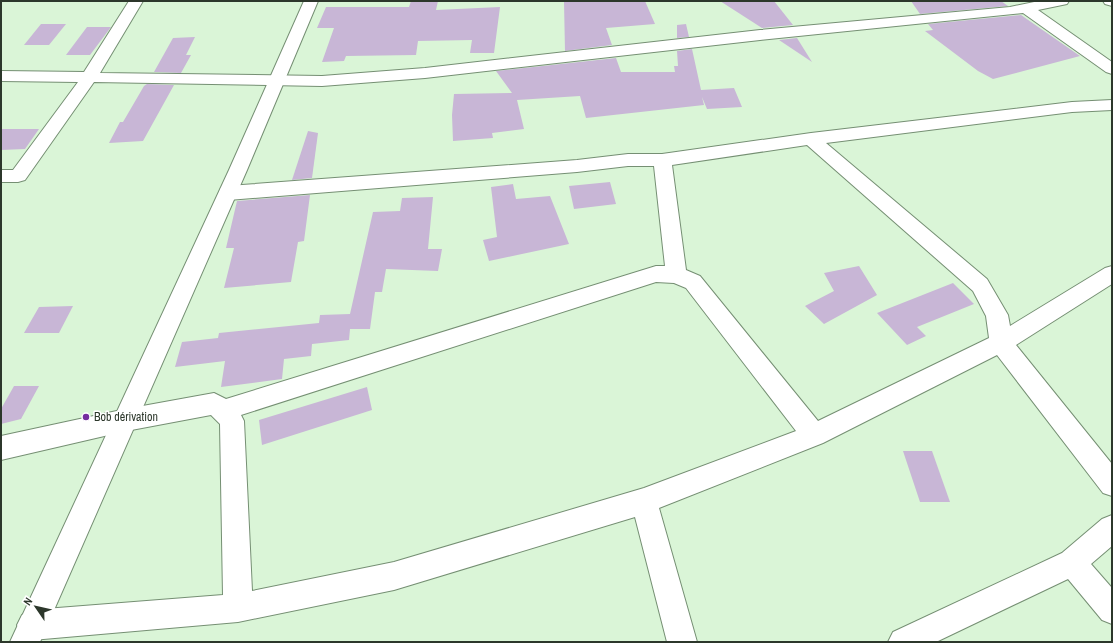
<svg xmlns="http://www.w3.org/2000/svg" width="1113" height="643" viewBox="0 0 1113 643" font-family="'Archivo Narrow',sans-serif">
<rect width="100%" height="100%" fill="#daf5d7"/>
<!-- building -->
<g fill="#c8b6d6">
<path d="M411,1H438L436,10L500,7L494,53H470L472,40L418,41L416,55L346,56L344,61L322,62L334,28H317L326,7H409Z"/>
<path d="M567,1H645L655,24L606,28L612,45L565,51L564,2H567Z"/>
<path d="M720,1H774L793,25L762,28Z"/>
<path d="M911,1H1001L1008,6L920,14Z"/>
<path d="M1021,15L1080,56L993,79L978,71L925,31L933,30L928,24Z"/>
<path d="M41,24H66L49,45H24Z"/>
<path d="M686,24L689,37L677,38V25Z"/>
<path d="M87,27H111L90,55H66Z"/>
<path d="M195,37L186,55H191L181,73L154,72L173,38Z"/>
<path d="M797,38L812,62L779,40Z"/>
<path d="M692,49L701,90L734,88L742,107L707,109L702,97L704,105L586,118L580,96L517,100L524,129L492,133L493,138L453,141L452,115L454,94L512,93L496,71L616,58L621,72H675L674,66H678L677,51Z"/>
<path d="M147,84L174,85L143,141L109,143L120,122H123L144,86Z"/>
<path d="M1,129H39L25,149L1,150Z"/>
<path d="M308,131L318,133L312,178L292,180Z"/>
<path d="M610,182L616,204L574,209L569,186Z"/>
<path d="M513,184L516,199L550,196L569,244L489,261L483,240L497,237L491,187Z"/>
<path d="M310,195L304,241L298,242L291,282L224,288L234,248H226L237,201Z"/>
<path d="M433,197L428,249H442L438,271L386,269L382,292H375L370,329H350L349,340L312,344L311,356L284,359L282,379L221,387L225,361L175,367L182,342L218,338L219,333L319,323L320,315L350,314L373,212L400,211L402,198Z"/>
<path d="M859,266L877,295L824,324L805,306L834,291L824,273Z"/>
<path d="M953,283L974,304L917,327L926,336L907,345L877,313Z"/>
<path d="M73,306L59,333H24L39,307Z"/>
<path d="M14,386H39L21,419L1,424V409Z"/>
<path d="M367,387L372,410L262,445L259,420Z"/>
<path d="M903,451H932L950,502H920Z"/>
</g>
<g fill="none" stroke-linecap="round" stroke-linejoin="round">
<defs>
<g id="minor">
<path d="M129,1H143L100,73L322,76L425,68L760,30L1010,7L1039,1H1069L1067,4L1038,10L1112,62V74L1106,72L1023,13L760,40L425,78L322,86L94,82L25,180L18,182H1V170H13L78,82L1,81V71L84,72Z"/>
<path d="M1103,1H1112V6L1105,4Z"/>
<path d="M1112,100V110L1072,112L826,143L987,279L1008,315L1010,326L1105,268L1112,266V284L1016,345L1112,464V496L1103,493L997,355L823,443L659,508L697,642H667L635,517L394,590L238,622L32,640L22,635L17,625L22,615L32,610L223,595L220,424L211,415L126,431L1,460V436L126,409L214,393L226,399L656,266H665L654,166H628L577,172L228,200L221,198L219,193L221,188L228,186L577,160L628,154H662L811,133L1072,102ZM807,145L973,291L986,316L989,338L818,421L700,276L686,270L672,165ZM656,282L674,283L686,288L796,431L644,488L394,562L252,591L244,421L241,415Z"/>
<path d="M1112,515V546L1091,564L1112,588V624L1102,620L1068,579L936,642H888L893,632L1062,553L1102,519Z"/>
</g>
<path id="secondary" d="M304,1H318L247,170L40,642H10L229,170Z"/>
</defs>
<!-- minor casing -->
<use href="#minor" stroke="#758f73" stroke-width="2"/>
<!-- secondary casing -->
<use href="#secondary" stroke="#758f73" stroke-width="2"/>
<!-- minor -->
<use href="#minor" fill="#fff" fill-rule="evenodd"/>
<!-- secondary -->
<use href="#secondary" fill="#fff" fill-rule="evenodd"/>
</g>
<!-- markers -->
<circle fill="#752c9f" stroke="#fff" stroke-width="1.5" cx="86" cy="417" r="4"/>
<g text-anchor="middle" stroke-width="3" stroke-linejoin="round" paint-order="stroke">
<!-- poi labels -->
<g font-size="12" fill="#2c372b" stroke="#fff" text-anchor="start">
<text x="94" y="421">Bob dérivation</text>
</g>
</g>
<!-- border -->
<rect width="1113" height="643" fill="none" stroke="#2c372b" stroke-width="4"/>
<!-- north arrow -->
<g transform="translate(36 607) rotate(304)" stroke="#ffffff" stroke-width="3" paint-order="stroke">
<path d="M0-3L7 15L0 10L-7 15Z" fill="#2c372b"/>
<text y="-6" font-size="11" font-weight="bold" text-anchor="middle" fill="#2c372b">N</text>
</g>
</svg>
